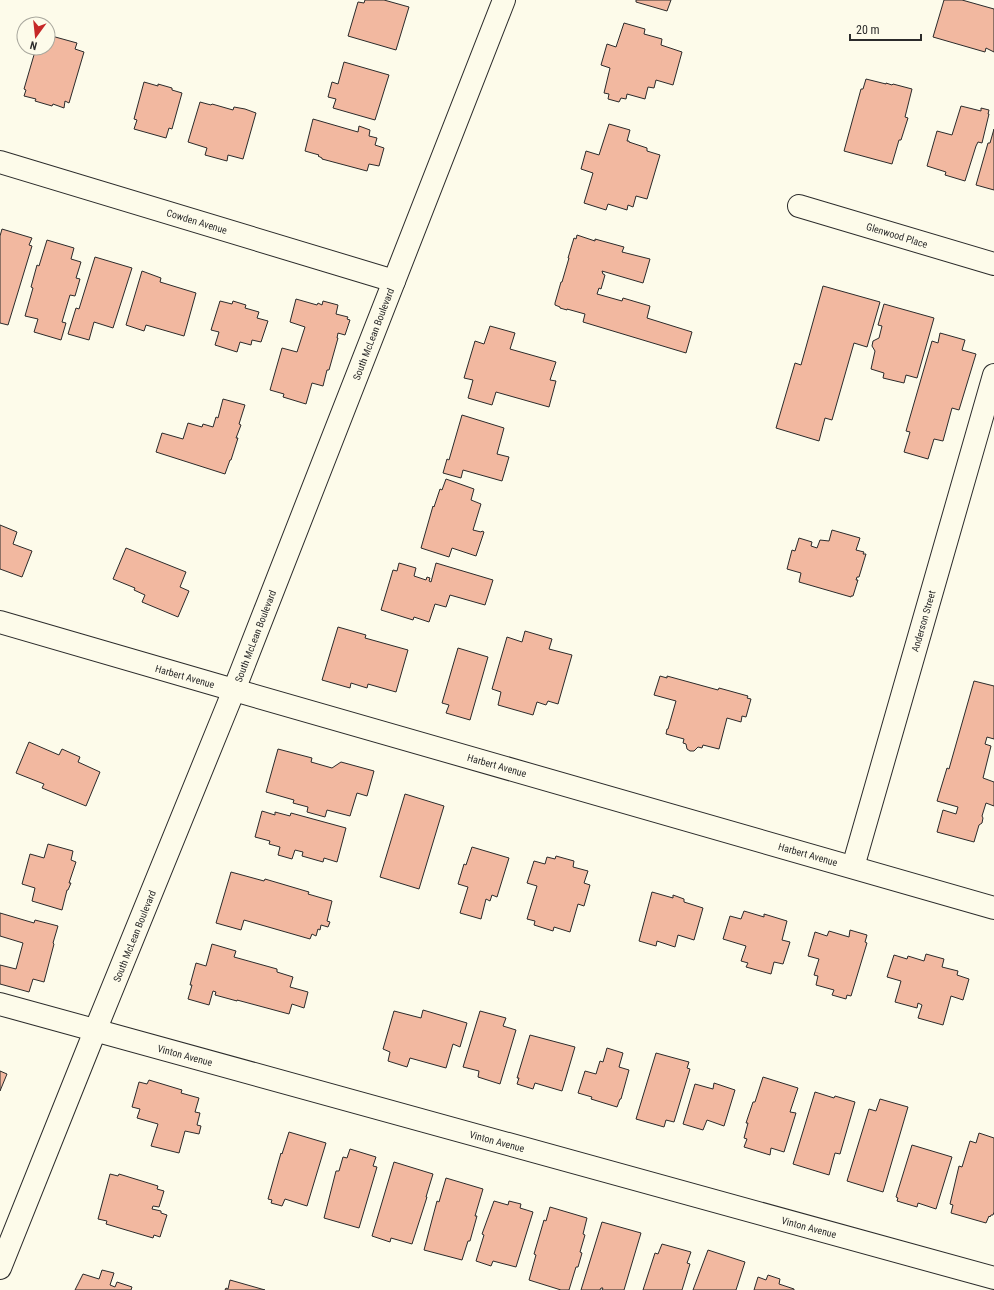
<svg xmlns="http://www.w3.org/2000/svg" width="994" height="1290" viewBox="0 0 994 1290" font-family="'Roboto Condensed',sans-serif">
<rect width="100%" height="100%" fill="#fdfbea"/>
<!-- building -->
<g fill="#f2b8a0" stroke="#2b2b2b">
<path d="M365,0H384L409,7L396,50L348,36L358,2L364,3Z"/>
<path d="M636,0H671L667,11L636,2Z"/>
<path d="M944,0H962L994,9V52L986,48L985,52L933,37Z"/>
<path d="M624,23L645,29L644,34L662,39L661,45L682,52L673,85L656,80L654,88L648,87L645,99L627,94L626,99L621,98L619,102L608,99L609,94L604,93L610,68L601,65L607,44L616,47Z"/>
<path d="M48,35L77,43L75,49L84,52L69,103L65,101L64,108L53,104L52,106L35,101L36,99L24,96L26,90L24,89L36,48H48Z"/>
<path d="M344,62L389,75L375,120L333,108L336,99L328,97L332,82L338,84Z"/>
<path d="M866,79L886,84V83L892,85L893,84L912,89L905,117L908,118L901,140H899L892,164L844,151L861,89H863Z"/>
<path d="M144,82L158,86V84L172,88V90L182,93L172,129L169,128L166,138L134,129L137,120L134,119Z"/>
<path d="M200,102L211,105L212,104L233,110L234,107L245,109L256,113L243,159L228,155L227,161L205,155L207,148L188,142Z"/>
<path d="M961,106L981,111V108L989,110L988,114H989L982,143L978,142L976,146L965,181L945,175L946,172L927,166L937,131L952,135Z"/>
<path d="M313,119L358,132L359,126L370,130L369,136L377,138L375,145L384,148L379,166L369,164L367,171L322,159V158L318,156L319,155L305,151Z"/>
<path d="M609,124L630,130L627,141H629V142L647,148V151L660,155L647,199L636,196L633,207L628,205L627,210L608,204L606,210L584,203L593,173L581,169L586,151L599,155Z"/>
<path d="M994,129V190L976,185L988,143H990Z"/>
<path d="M2,229L32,238L29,245L32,246L8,325L0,323V236Z"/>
<path d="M577,235L595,241V239L624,247L622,252L650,259L643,283L602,271L603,274L605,275L601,289L599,288L597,294L622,301L623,298L650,306L647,318L692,332L686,353L583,322L585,314L567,309V310L560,308V307L555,305V303L561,282H562L569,258H568L574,238L576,239Z"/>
<path d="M47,240L74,248L71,259L81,262L76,278L80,279L75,296L70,295L62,322L66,323L61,340L34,332L38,319L25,316L33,288L31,287L37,265L39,266Z"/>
<path d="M95,257L132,268L113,328L94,322L89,340L68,334L76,308L79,309Z"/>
<path d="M142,271L161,278L160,282L196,293L184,336L146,325L144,331L126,325Z"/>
<path d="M823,286L880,302L867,347L854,343L832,420L825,418L819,441L776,428L795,363L801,365Z"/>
<path d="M296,299L317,305L318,303L322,305L323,301L338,305L336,314L348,317L347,319L350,320L345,335L338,333L337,338H338L329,370H327L323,386L312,383L306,404L283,397L284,394L270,390L282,348L297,352L305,327L290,322Z"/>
<path d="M220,301L232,304L233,301L246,305L245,308L259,312L257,318L268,321L261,342L252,340L251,345L240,342L237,352L215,345L219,332L211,330Z"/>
<path d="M884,304L934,318L917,378L906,375L904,383L883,378L884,373L871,369L875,351L872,346L873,341L879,338L882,326L878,325Z"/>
<path d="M490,326L515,333L510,349L556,362L550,380L556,381L549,407L496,392L492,405L468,398L473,380L464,378L475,341L484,344Z"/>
<path d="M940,333L965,340L962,350L976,354L959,410L952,408L943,441L934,439L928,459L904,452L910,432L906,431L932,341L938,343Z"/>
<path d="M223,399L245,405L239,424L241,425L236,438H238L231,460H230L225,474L156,452L162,433L183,439L188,423L202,427L203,424L213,427L216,417L218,418Z"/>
<path d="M462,415L504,428L497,454L509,457L502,481L463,470L461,478L443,473L447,459L449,460Z"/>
<path d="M446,479L474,489L471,500L481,504L473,530L481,532L482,531L484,532L476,556L452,548L449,557L421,548L433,506L434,507L440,489L442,490Z"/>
<path d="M0,525L17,532L13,544L32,551L22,577L0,569Z"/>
<path d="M832,530L860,538L856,550L864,552L863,554H866L859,577H857L856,580H858L853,596H851V597L799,582L801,573L787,569L792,550L795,551L799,538L812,542L811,546L817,548L820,540L829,541Z"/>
<path d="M126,548L186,572L180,587L189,591L178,617L142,602L145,595L134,590L135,588L113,579Z"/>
<path d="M399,563L416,568L414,576L426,580L427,577L430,578L429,581L431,582L436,563L493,580L485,605L450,595L446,607L435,604L429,622L414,617L413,620L381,610L393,570L397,571Z"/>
<path d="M338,627L366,635L365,638L408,650L396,692L368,684L367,688L351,683L350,688L322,680Z"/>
<path d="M525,631L552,639L549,649L572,655L558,704L548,701L546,705L537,702L533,715L498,705L501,692L492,689L507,637L522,642Z"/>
<path d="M458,648L488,657L470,720L446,713L449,705L442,703Z"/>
<path d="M660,676L667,678V676L718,690L719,688L748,696L747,698L751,699L746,717L742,716L741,722L727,718L719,749L703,745L702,748L698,747L694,751H690L687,749L686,744L683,743L684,739L666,734L667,729H668L676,701L654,695Z"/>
<path d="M974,681L994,686V739L987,737L985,744L991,746L983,778L994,782V806L986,803L982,816L983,818L982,823L979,825L974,842L937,832L943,810L956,814L958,807L937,801L947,768L949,769Z"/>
<path d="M29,742L59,755L62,749L80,757L78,762L100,772L86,806L42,788L44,784L16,773Z"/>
<path d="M278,749L312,758L311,762L332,768L341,762L374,771L367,796L357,793L350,816L327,810L325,817L307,812L308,807L293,803L294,800L266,792Z"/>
<path d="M405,794L444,806L419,889L380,877Z"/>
<path d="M262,811L275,815V812L290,816L291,813L346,828L337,862L324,858L323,862L302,856L303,852L295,850L292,859L278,855L280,847L269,844L270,841L255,837Z"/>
<path d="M48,844L73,851L71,860L76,862L69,883H71L68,890H67L62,910L32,901L35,888L22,884L30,854L44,858Z"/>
<path d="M472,847L509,858L497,897L492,895L490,901L486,899L481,919L460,913L468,887L458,884L464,864L466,865Z"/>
<path d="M556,856L574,861L573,867L588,871L584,883L590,885L584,906L578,904L570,932L554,927L553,931L534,925L535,921L527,919L537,886L527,883L534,861L545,864L547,857L555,859Z"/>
<path d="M231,872L264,881L265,879L309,892L308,894L332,901L327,921L330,922L328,927L321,925L320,930L318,929L316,936L312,934L310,939L244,920L241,930L216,923Z"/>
<path d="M652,892L673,898V895L684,899V902L703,908L694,940L678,935L675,947L657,941L656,946L639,941Z"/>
<path d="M744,911L764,917V914L787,921L782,940L790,942L783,964L774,962L771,974L746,967L748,963L741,961L746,946L723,939L730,916L741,919Z"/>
<path d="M0,913L34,923L35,920L58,926L53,943L54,944L44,982L33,979L29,992L0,984V965L16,969L23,943L0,936Z"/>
<path d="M850,930L867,935L865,942L867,943L851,996L847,995L846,999L832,995L834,990L816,985L818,976L814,975L819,959L808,956L815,932L827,936L829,931L849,937Z"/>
<path d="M212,944L236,951L234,957L277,969V972L293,977L290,987L308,992L304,1008L292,1004L289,1014L237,1000V1001L215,995L216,992L213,991L209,1005L188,999L192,985H190L196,963L206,966Z"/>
<path d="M926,954L944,959L942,967L958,971L957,975L969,979L963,1000L951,996L943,1025L918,1018L922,1005L918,1003L917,1008L895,1002L901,981L887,977L894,955L907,959L908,956L924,961Z"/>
<path d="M423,1010L467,1023L460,1047L453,1044L446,1068L410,1058L407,1067L388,1061L390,1052L383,1049L394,1011L421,1018Z"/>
<path d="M480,1011L506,1018L503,1026L516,1030L500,1084L478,1077L479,1071L463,1067Z"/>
<path d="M530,1035L575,1047L562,1091L535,1083L533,1089L517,1084L519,1078H517Z"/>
<path d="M607,1048L623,1053L619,1067L629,1070L621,1099H620L617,1107L591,1099L592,1097L578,1093L585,1071L596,1074L600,1061L603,1062Z"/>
<path d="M656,1053L689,1062L687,1068L690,1069L674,1122L666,1120L664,1127L636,1119Z"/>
<path d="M0,1071L7,1074L0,1091Z"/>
<path d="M763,1077L798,1088L790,1112L796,1113L784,1152L771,1148L770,1155L744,1147L747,1139L744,1138L748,1123H746L753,1102H755Z"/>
<path d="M149,1080L182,1090L181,1093L199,1098L195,1112L200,1113L197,1125L201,1126L199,1134L185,1131L179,1153L151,1146L158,1124L137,1118L140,1109L132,1107L139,1082L147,1084Z"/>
<path d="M714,1083L735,1090L724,1126L707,1120L703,1130L683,1124L695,1084L713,1089Z"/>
<path d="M815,1092L834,1098L835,1096L855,1102L840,1154L835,1153L829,1175L793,1164Z"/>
<path d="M880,1099L908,1107L883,1192L847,1181L869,1109L876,1111Z"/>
<path d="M289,1132L326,1143L307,1206L285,1199L282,1206L271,1203L272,1200L268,1199L281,1153L282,1154Z"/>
<path d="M979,1133L994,1138V1212L993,1215H991L990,1217L989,1216L986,1223L951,1213L953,1205L950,1204L959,1166L962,1167L970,1141L976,1143Z"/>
<path d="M912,1145L952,1157L936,1209L918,1203L917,1207L897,1201L898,1198L896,1197Z"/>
<path d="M350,1149L376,1157L373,1166L377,1167L359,1228L324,1218L336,1171H339L343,1157L347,1158Z"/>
<path d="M394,1162L433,1174L426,1197H427L412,1244L391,1238L390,1242L372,1236Z"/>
<path d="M110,1174L118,1176L119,1174L158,1186L157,1189L164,1191L159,1207L153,1206L152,1209L161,1211V1213L167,1215L160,1237L154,1235L153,1238L106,1224L107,1221L98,1219Z"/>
<path d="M446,1178L483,1189L475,1216H477L470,1241H468L462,1260L424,1250L437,1201L439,1202Z"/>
<path d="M494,1201L508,1205L509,1201L521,1204L520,1208L533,1212L516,1267L493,1261L491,1266L476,1261L484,1235L482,1234Z"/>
<path d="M550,1207L587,1218L583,1234L585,1235L580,1252L582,1253L578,1267H576L569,1290H561L529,1280L536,1255L534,1254L544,1220L546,1221Z"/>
<path d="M602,1222L641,1233L624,1290H602L603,1288H601L600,1290H581Z"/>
<path d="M662,1244L691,1252L687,1263L690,1264L682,1290H643L655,1253L658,1254Z"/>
<path d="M708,1250L745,1262L736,1290H693Z"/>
<path d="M102,1270L114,1273L110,1285L115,1287L117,1282L132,1287L131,1290H75L83,1274L99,1279Z"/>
<path d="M768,1275L780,1279L779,1284L794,1289V1290H754L758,1277L766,1280Z"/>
<path d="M230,1280L265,1290H225L226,1288L228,1289Z"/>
</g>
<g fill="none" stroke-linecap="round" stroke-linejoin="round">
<defs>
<g id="minor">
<path d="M0,162L394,281"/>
<path d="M799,206L994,264"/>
<path d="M0,622L234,690L994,908"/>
<path d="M853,867L994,375"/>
<path d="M0,1004L994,1278"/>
</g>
<path id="major" d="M0,1268L95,1031L234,690L504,0"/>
</defs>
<!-- minor casing -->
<use href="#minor" stroke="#2b2b2b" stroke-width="24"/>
<!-- major casing -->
<use href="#major" stroke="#2b2b2b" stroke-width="24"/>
<!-- minor -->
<use href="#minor" stroke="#fdfbea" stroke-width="22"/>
<!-- major -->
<use href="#major" stroke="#fdfbea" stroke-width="22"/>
</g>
<g text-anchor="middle" stroke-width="3" stroke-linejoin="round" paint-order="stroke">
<!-- street labels -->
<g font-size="10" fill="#2b2b2b" stroke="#fdfbea">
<text transform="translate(197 221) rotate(17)" y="4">Cowden Avenue</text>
<text transform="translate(897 235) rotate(17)" y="4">Glenwood Place</text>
<text transform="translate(373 334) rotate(-69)" y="4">South McLean Boulevard</text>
<text transform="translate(923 621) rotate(-74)" y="4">Anderson Street</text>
<text transform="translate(255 636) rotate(-69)" y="4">South McLean Boulevard</text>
<text transform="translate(185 676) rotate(16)" y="4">Harbert Avenue</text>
<text transform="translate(497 765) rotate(16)" y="4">Harbert Avenue</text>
<text transform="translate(808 854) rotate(16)" y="4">Harbert Avenue</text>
<text transform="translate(134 936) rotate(-68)" y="4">South McLean Boulevard</text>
<text transform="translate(185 1055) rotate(15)" y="4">Vinton Avenue</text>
<text transform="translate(497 1141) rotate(15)" y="4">Vinton Avenue</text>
<text transform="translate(809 1227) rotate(15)" y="4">Vinton Avenue</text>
</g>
</g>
<!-- north arrow -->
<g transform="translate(36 36) rotate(195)"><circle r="19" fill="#fdfbea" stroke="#a9a89e"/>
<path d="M0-3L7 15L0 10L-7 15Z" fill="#c62828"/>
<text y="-6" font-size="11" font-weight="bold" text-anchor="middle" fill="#2b2b2b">N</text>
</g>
<!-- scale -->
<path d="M850 34v6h71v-6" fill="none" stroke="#2b2b2b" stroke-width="2"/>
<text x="856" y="34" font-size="12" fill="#2b2b2b" stroke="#fdfbea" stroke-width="3" paint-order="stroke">20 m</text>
</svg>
